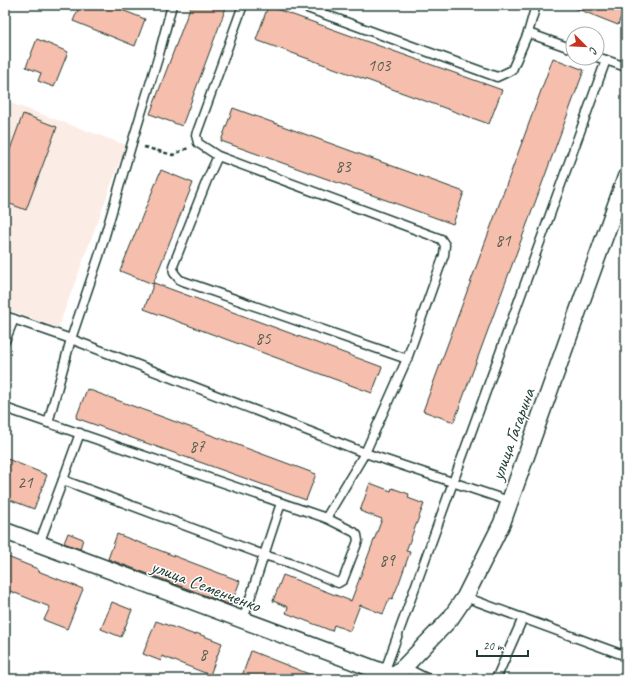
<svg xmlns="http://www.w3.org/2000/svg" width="631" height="684" viewBox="0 0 631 684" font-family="Caveat,sans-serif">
<rect width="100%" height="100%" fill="#fff"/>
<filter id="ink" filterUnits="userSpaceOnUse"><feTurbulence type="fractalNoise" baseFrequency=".025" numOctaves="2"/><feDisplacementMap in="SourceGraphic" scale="8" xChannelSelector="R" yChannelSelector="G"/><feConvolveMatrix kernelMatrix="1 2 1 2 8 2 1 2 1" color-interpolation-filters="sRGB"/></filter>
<g filter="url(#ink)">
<!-- built -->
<path fill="#fcece6" d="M5,101L126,145L58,328L5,309Z"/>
<!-- building -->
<g fill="#f6beac" stroke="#1f3d34">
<path d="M80,5H109L145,19L135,46L73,21Z"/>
<path d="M191,5H227L182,126L150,114Z"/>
<path d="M570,5H625L618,25L570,6Z"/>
<path d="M268,6L502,90L489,124L256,40Z"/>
<path d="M37,39L68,52L54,87L38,81L41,73L26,67Z"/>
<path d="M553,58L584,70L454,422L423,411Z"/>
<path d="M233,108L464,192L453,224L221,141Z"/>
<path d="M23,114L57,127L26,210L5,202V163Z"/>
<path d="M161,170L193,183L153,284L120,271Z"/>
<path d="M154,283L382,367L372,393L144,309Z"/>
<path d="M87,389L316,474L306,500L76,418Z"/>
<path d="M5,458L47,475L34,509L5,498Z"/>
<path d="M370,483L391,491L392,488L409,494L408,498L424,504L406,551L410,552L399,583L392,600L389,599L383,614L360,605L350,631L334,625L332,631L286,613L288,607L273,601L283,575L351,601L382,519L360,511Z"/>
<path d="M68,533L83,539L80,549L64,543Z"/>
<path d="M117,534L240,581L231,605L108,559Z"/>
<path d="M5,556L38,569V571L83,589L67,629L44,620L50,607L5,589Z"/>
<path d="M112,602L132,610L121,637L101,629Z"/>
<path d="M156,621L195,635L196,633L222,643L210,675L162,656L161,661L143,654Z"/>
<path d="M251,651L319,678V679H241Z"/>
</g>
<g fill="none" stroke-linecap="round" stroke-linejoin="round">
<defs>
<g id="lane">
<path d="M299,5L497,77L512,70L528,33L536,5"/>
<path d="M528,33L573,49"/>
<path d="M597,57L626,67"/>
<path d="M218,156L207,180L173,266L174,273L180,280L407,359L444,255L445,245L441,239L218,156L198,143L196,135L243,5"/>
<path d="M5,316L71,339L365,453L509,501"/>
<path d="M5,341L14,319"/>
<path d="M5,408L326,518L365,453L407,359"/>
<path d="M48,423L71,339L99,256L132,143L158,58L172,5"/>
<path d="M63,480L80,433"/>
<path d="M281,503L264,555L290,563L338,583L343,580L358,541L357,535L354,532L326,518"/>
<path d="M39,544L63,480L264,555L243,620"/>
<path d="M465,597L626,656"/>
<path d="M404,667L428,679"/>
<path d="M384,673L606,60"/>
<path d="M496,679L523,618"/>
</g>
<g id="street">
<path d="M5,531L393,676"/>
<path d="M392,679L393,676L404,667L450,619L465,597L502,523L626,177"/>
</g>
</defs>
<!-- lane casing -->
<use href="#lane" stroke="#1f3d34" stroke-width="11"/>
<!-- street casing -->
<use href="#street" stroke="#1f3d34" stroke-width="19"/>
<!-- path -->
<path stroke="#1f3d34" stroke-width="2.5" stroke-dasharray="4 3" stroke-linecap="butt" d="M144,147L173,155L188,148"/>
<!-- lane -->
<use href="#lane" stroke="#fff" stroke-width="8"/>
<!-- street -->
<use href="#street" stroke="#fff" stroke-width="16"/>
</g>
</g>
<g text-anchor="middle" stroke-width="3" stroke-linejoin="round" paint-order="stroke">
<!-- number labels -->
<g font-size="17" fill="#555d52">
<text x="379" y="71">103</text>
<text x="343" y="172">83</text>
<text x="503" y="246">81</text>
<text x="263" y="344">85</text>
<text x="197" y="452">87</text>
<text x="25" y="488">21</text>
<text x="387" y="566">89</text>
<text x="203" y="660">8</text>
</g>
<!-- street labels -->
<g font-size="19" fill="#1f3d34" stroke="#fff">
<text transform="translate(512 434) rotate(-70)" y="7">улица Гагарина</text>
<text transform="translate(206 585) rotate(21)" y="7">улица Семенченко</text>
</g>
</g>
<!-- margin -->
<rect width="631" height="684" fill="none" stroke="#fff" stroke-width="20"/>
<rect x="10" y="10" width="611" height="664" fill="none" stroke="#1f3d34" stroke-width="1.5" filter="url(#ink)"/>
<!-- north arrow -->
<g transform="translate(585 46) rotate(114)"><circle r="19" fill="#ffffff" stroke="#a5b1ae"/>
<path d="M0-3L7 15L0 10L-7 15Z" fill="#c8321e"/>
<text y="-6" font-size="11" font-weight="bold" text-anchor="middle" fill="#1f3d34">С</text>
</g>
<!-- scale -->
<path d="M477 650v6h51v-6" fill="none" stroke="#1f3d34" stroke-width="2"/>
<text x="483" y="650" font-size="12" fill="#1f3d34" stroke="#ffffff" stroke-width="3" paint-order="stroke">20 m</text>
</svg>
